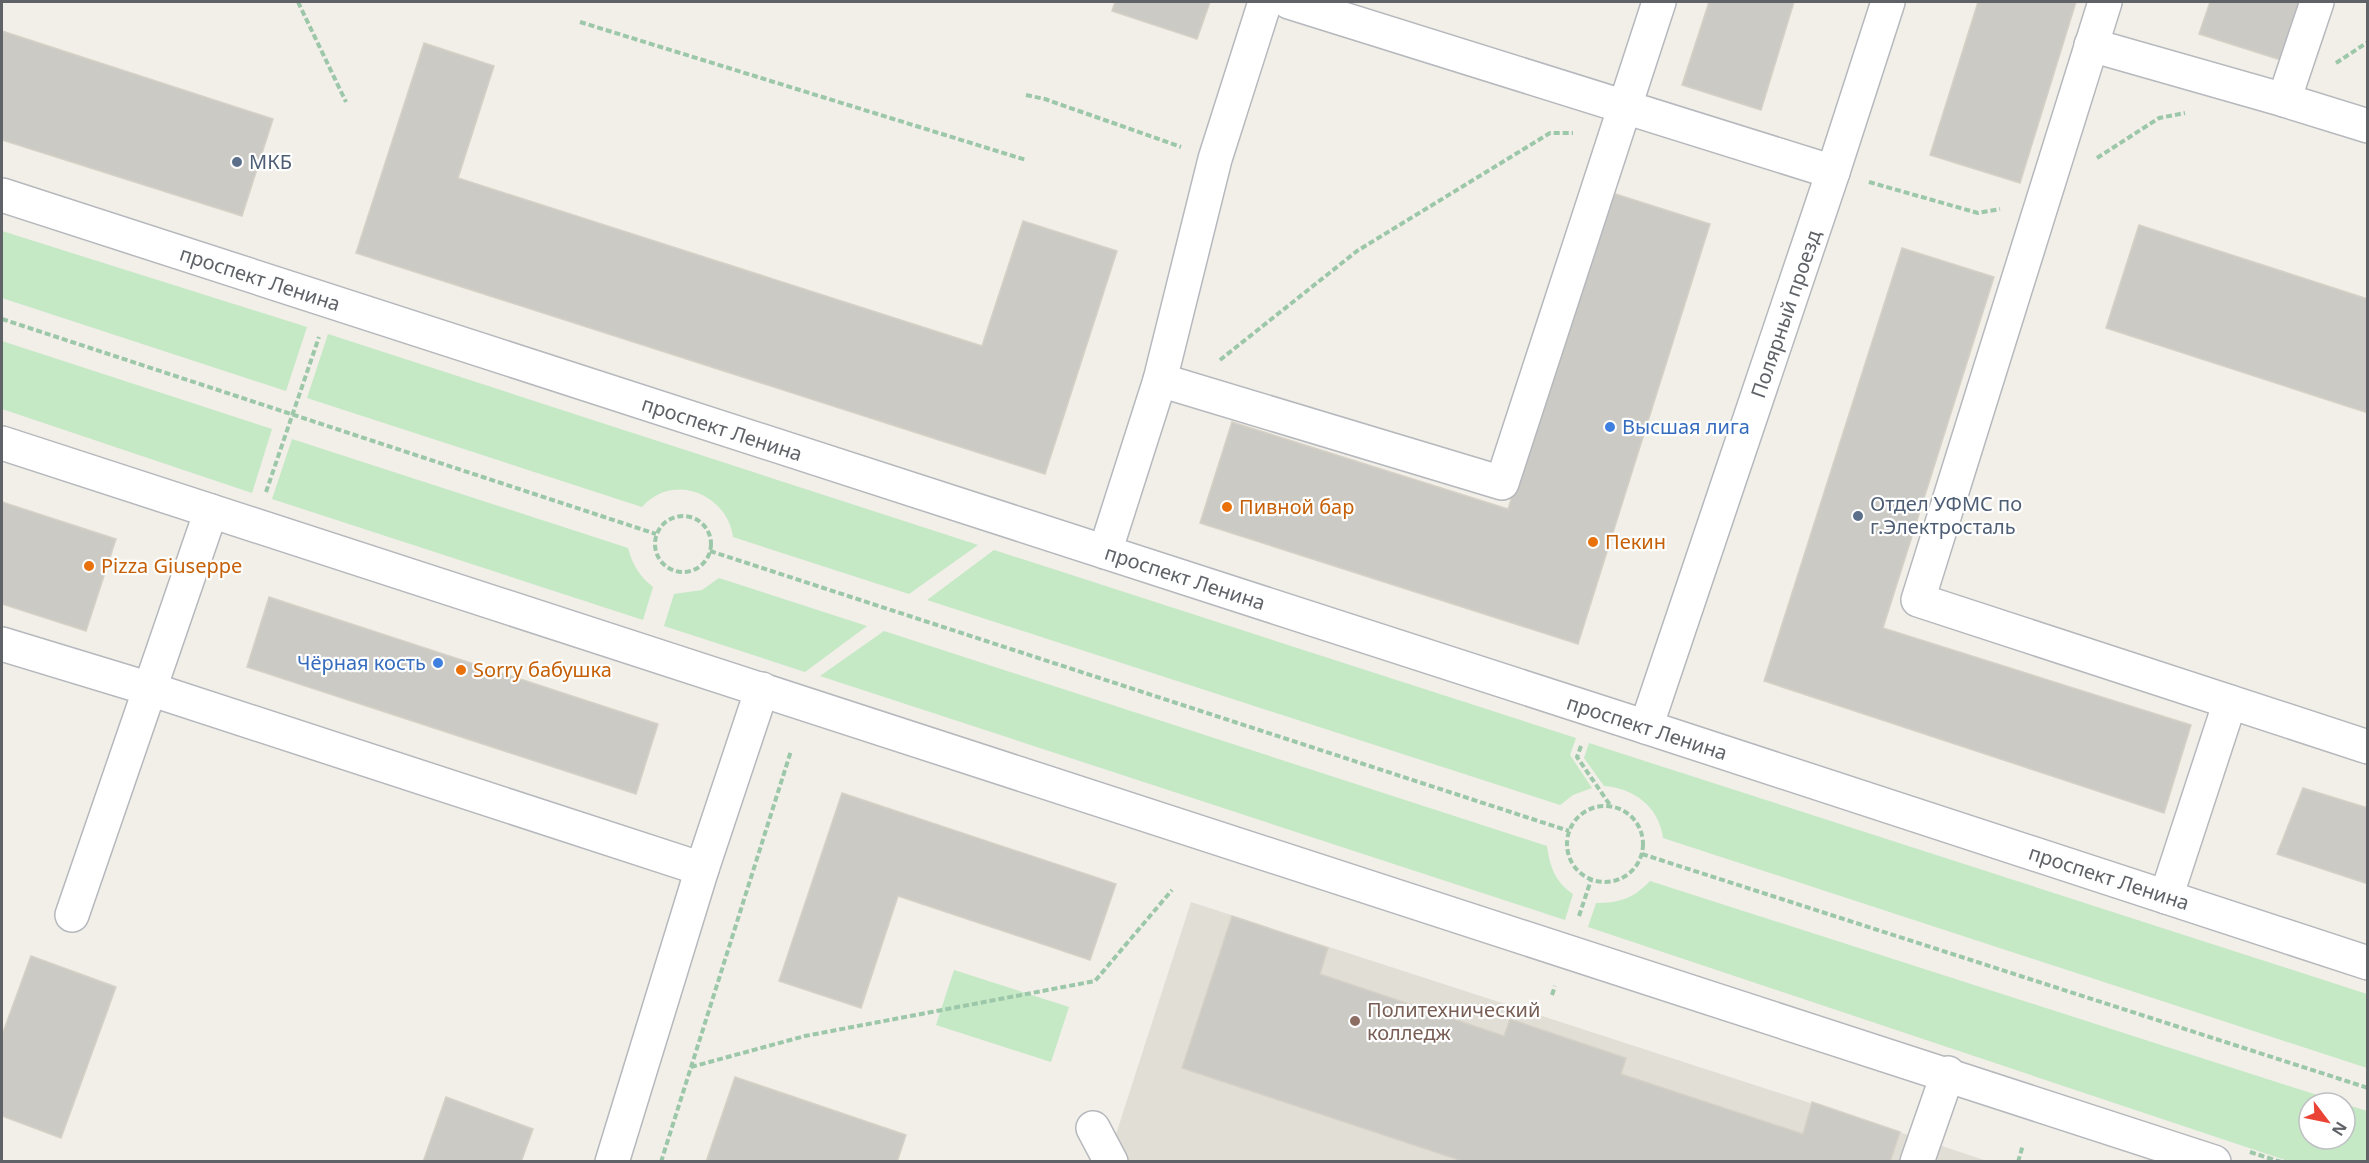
<svg xmlns="http://www.w3.org/2000/svg" width="2369" height="1163" viewBox="0 0 2369 1163" font-family="'Noto Sans',sans-serif">
<rect width="100%" height="100%" fill="#f1efe8"/>
<!-- education -->
<path fill="#e1ded6" d="M1191,902L1924,1140L1987,1161L1107,1162Z"/>
<!-- green -->
<g fill="#c5e8c5">
<path d="M2,231L307,327L286,391L2,298Z"/>
<path d="M328,334L978,545L909,594L733,537C727,493 672,472 642,507L307,398Z"/>
<path d="M2,341L272,429L252,493L2,409Z"/>
<path d="M292,439L628,548C632,564 640,577 653,587L643,620L272,499Z"/>
<path d="M994,550L1576,738L1570,755L1592,788L1573,795L1560,805L927,600Z"/>
<path d="M719,578L867,626L805,672L664,626L674,594L702,590Z"/>
<path d="M884,631L1547,846C1550,867 1555,882 1573,894L1565,920L820,676Z"/>
<path d="M1589,743L2367,994V1068L1663,838C1659,807 1634,788 1604,786L1584,758Z"/>
<path d="M1650,881L2342,1103H2309V1139H2345V1104L2367,1111V1161H2288L1588,927L1596,903C1620,903 1634,898 1650,881Z"/>
<path d="M954,970L1069,1007L1051,1062L936,1025Z"/>
</g>
<!-- building -->
<g fill="#cccac5" stroke="#d6d1c6" stroke-width="1.5">
<path d="M1115,2H1210L1197,39L1112,11Z"/>
<path d="M1709,2H1794L1761,110L1682,85Z"/>
<path d="M1978,2H2076L2020,183L1930,155Z"/>
<path d="M2210,2H2303L2284,61L2199,34Z"/>
<path d="M2,31L273,119L242,216L2,140Z"/>
<path d="M424,43L494,66L458,178L982,346L1023,221L1117,251L1045,474L356,253Z"/>
<path d="M1609,192L1710,224L1578,644L1200,523L1232,422L1508,509Z"/>
<path d="M2139,225L2368,299V413L2106,328Z"/>
<path d="M1902,248L1994,277L1883,628L2191,725L2164,813L1764,681Z"/>
<path d="M2,502L116,539L86,631L2,604Z"/>
<path d="M269,597L658,724L636,794L247,667Z"/>
<path d="M2303,788L2368,808V884L2277,854Z"/>
<path d="M842,793L1116,884L1090,960L898,896L861,1008L779,981Z"/>
<path d="M1232,916L1328,948L1320,974L1504,1036L1510,1019L1626,1058L1621,1074L1803,1134L1812,1102L1900,1132L1890,1162H1465L1182,1068Z"/>
<path d="M31,956L116,987L61,1138L2,1116V1035Z"/>
<path d="M735,1077L906,1135L897,1162H706Z"/>
<path d="M446,1097L533,1129L521,1162H423Z"/>
</g>
<g fill="none" stroke-linecap="round" stroke-linejoin="round">
<defs>
<g id="minor">
<path d="M1289,2L1833,172"/>
<path d="M2105,2L1918,600L2368,747"/>
<path d="M2317,2L2284,100L2368,126"/>
<path d="M2091,45L2284,100"/>
<path d="M2,195L1646,727L2368,963"/>
<path d="M1160,380L1502,483L1659,2"/>
<path d="M2,443L2214,1162"/>
<path d="M1105,552L1160,380L1215,159L1265,2"/>
<path d="M2,644L150,689L702,869"/>
<path d="M1646,727L1833,172L1888,2"/>
<path d="M2166,897L2230,702"/>
<path d="M72,915L211,511"/>
<path d="M1093,1128L1111,1162"/>
<path d="M612,1162L702,869L762,689"/>
<path d="M1917,1162L1948,1073"/>
</g>
</defs>
<!-- minor casing -->
<use href="#minor" stroke="#b5b8bc" stroke-width="36"/>
<!-- path -->
<g stroke="#9cc7a9" stroke-width="4" stroke-dasharray="6 3" stroke-linecap="butt">
<path d="M298,2L346,102"/>
<path d="M580,22L1026,160"/>
<path d="M2336,63L2368,42"/>
<path d="M1026,95L1045,99L1181,147"/>
<path d="M2097,158L2159,118L2185,113"/>
<path d="M1869,182L1978,213L2000,209"/>
<path d="M2,319L656,534"/>
<path d="M1220,360L1357,251L1550,133H1573"/>
<path d="M266,492L319,337"/>
<circle cx="683" cy="544" r="28"/>
<path d="M710,551L1569,831"/>
<path d="M1581,746L1577,757L1610,805"/>
<circle cx="1605" cy="844" r="38"/>
<path d="M1642,854L2368,1088"/>
<path d="M1579,916L1591,880"/>
<path d="M1552,995L1555,986"/>
<path d="M691,1067L805,1036L1095,981L1172,890"/>
<path d="M2250,1152L2281,1162"/>
<path d="M661,1162L791,751"/>
<path d="M2018,1162L2023,1145"/>
</g>
<!-- minor -->
<use href="#minor" stroke="#fff" stroke-width="33"/>
</g>
<!-- markers -->
<g fill="#5c6f8a" stroke="#fff" stroke-width="2">
<circle cx="237" cy="162" r="6"/>
<circle cx="1858" cy="516" r="6"/>
</g>
<g fill="#3f7fe0" stroke="#fff" stroke-width="2">
<circle cx="1610" cy="427" r="6"/>
<circle cx="438" cy="663" r="6"/>
</g>
<g fill="#e8710a" stroke="#fff" stroke-width="2">
<circle cx="1227" cy="507" r="6"/>
<circle cx="1593" cy="542" r="6"/>
<circle cx="89" cy="566" r="6"/>
<circle cx="461" cy="670" r="6"/>
</g>
<circle fill="#8d6e63" stroke="#fff" stroke-width="2" cx="1355" cy="1021" r="6"/>
<g text-anchor="middle" stroke-width="4.5" stroke-linejoin="round" paint-order="stroke">
<!-- service labels -->
<g font-size="20" fill="#4e5e75" stroke="#fff" text-anchor="start">
<text x="249" y="169">МКБ</text>
<text x="1870" y="511">Отдел УФМС по<tspan x="1870" dy="23">г.Электросталь</tspan></text>
</g>
<!-- street labels -->
<g font-size="20" fill="#5f6368" stroke="#fff">
<text transform="translate(260 279) rotate(18)" y="7">проспект Ленина</text>
<text transform="translate(1786 314) rotate(-71)" y="7">Полярный проезд</text>
<text transform="translate(722 429) rotate(18)" y="7">проспект Ленина</text>
<text transform="translate(1185 578) rotate(18)" y="7">проспект Ленина</text>
<text transform="translate(1647 728) rotate(18)" y="7">проспект Ленина</text>
<text transform="translate(2109 878) rotate(18)" y="7">проспект Ленина</text>
</g>
<!-- shop labels -->
<g font-size="20" fill="#366cbe" stroke="#fff" text-anchor="start">
<text x="1622" y="434">Высшая лига</text>
<text x="426" y="670" text-anchor="end">Чёрная кость</text>
</g>
<!-- food labels -->
<g font-size="20" fill="#c56008" stroke="#fff" text-anchor="start">
<text x="1239" y="514">Пивной бар</text>
<text x="1605" y="549">Пекин</text>
<text x="101" y="573">Pizza Giuseppe</text>
<text x="473" y="677">Sorry бабушка</text>
</g>
<!-- education labels -->
<g font-size="20" fill="#785e54" stroke="#fff" text-anchor="start">
<text x="1367" y="1017">Политехнический<tspan x="1367" dy="23">колледж</tspan></text>
</g>
</g>
<!-- border -->
<rect width="2369" height="1163" fill="none" stroke="#5f6368" stroke-width="6"/>
<!-- north arrow -->
<g transform="translate(2327 1121) rotate(122)"><circle r="28" fill="#ffffff" stroke="#bfc1c3" stroke-width="1.5"/>
<path d="M0-4.5L10 22L0 15L-10 22Z" fill="#ea4335"/>
<text y="-9" font-size="16" font-weight="bold" text-anchor="middle" fill="#5f6368">N</text>
</g>
</svg>
